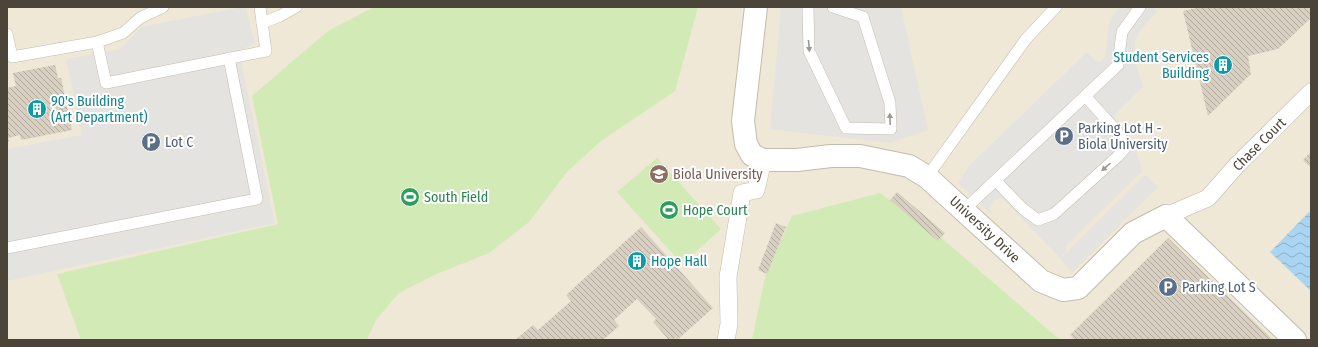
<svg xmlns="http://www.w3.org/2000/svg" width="1318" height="347" viewBox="0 0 1318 347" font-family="'Fira Sans Condensed',sans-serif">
<defs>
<pattern id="water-waves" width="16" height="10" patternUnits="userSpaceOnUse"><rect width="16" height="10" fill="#a9d4f2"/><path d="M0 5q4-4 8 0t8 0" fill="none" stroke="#8caec5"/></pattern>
<pattern id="building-back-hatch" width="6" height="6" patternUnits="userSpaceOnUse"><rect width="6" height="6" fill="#d8cfc1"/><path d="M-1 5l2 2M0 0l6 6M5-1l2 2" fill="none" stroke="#b1aa9e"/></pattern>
</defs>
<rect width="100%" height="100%" fill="#f6f3ec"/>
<!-- education -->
<rect fill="#efe8d6" x="7" y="7" width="1304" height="333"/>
<!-- green -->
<g fill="#d2eab5">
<path d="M374,7H698L675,91L601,141L567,172L529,222L489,253L434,275L403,291L397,295L376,320L367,340H81L57,274L278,224L252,96L328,31Z"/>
<path d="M657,158L721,229L682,264L617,192Z"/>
<path d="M880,193L945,241L1060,340H752L765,277L792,216Z"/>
</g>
<!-- parking -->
<g fill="#e5e3e0">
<path d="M242,7H245L255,43L239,51L275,223L7,281V149L82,135L66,59L121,49L141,27Z"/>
<path d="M781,7H901L928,130L889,143L770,129Z"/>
<path d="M1120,7H1153L1157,11L1140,31L1135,41L1134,58L1143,87L1113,116L1132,141L1139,159L1142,171L1066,246V252L1060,258L1001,197L994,201L990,209L992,215L958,183L969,166L1087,52L1095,61L1098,62L1102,61L1105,56L1109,23L1113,15Z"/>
<path d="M1145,175L1158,187L1070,275L1071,271L1060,259Z"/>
</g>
<!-- water -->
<path fill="url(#water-waves)" d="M1309,212L1311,215V291L1270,252Z"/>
<!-- building -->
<g fill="url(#building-back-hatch)">
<path d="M1202,7H1311V18L1278,49L1248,56L1251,74L1208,116L1183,11Z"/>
<path d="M55,65L58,78H61L72,130L21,140L20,135L8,138L9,142H7V88L16,86L13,73Z"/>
<path d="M1311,152V168L1303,160Z"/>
<path d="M897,192L945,233L938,241L890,200Z"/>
<path d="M776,223L786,227L767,274L758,270Z"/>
<path d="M641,227L713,308L677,340L675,338L673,340H669L653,322L656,319L637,299L614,320L619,326L603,340H515L533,325L538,330L571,301L566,295Z"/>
<path d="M1168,238L1273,340H1075L1070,335Z"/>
</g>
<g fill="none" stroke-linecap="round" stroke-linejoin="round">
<defs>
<g id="service">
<path d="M808,7L809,51L846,128L891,129L890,103L863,17L833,7"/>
<path d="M262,23L280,16L296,7"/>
<path d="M7,34L12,57L97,42L123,33L140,18L163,7"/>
<path d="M97,42L106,83L266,51L260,7"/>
<path d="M927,177L1026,39L1056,7"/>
<path d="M996,181L1023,209L1038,220L1054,214L1117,157L1127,146L1115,129L1085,96"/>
<path d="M964,210L1118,65L1122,32L1140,7"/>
<path d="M7,248L257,199L229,58"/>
</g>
<g id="pedestrian">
<path d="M1166,216L1208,198L1236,166L1311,92"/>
<path d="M726,340L729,324L728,277L742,193L756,190L763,160"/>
</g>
<path id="minor" d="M756,7L743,121L746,144L752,155L763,160H797L831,156H860L909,166L927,177L1041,281L1063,290L1078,288L1133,233L1166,216L1295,340"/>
</defs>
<!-- service casing -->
<use href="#service" stroke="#c2bbae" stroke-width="12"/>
<!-- pedestrian casing -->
<use href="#pedestrian" stroke="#c2bbae" stroke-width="18"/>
<!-- minor casing -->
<use href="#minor" stroke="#c2bbae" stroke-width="24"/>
<!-- service -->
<use href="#service" stroke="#fff" stroke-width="11"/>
<!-- pedestrian -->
<use href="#pedestrian" stroke="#fff" stroke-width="17"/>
<!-- minor -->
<use href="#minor" stroke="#fff" stroke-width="22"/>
</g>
<!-- one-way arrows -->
<defs><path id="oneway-solid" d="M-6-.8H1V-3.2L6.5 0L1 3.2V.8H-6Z"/></defs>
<g fill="#9c9892">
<use href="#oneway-solid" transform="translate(809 46) rotate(85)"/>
<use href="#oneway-solid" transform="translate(890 119) rotate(-92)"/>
<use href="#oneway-solid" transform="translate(1106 167) rotate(138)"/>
</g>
<!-- icons -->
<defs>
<symbol id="building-disc" viewBox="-11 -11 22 22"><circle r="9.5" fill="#0f9aa8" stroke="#fff"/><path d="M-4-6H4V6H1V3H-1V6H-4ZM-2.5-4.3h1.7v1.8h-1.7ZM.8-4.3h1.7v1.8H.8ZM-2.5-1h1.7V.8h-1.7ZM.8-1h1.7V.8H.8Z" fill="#fff"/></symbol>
<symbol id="parking-disc" viewBox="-11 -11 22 22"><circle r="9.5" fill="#5c6f8a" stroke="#fff"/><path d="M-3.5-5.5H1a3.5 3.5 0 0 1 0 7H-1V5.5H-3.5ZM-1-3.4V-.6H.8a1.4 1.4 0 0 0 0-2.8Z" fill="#fff"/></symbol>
<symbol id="university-disc" viewBox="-11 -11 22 22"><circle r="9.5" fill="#8d6e63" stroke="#fff"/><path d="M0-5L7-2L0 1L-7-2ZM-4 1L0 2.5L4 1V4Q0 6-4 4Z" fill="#fff"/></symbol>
<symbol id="stadium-disc" viewBox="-11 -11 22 22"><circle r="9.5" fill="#2e9e5b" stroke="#fff"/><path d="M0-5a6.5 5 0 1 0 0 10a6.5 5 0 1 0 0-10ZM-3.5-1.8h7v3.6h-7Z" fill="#fff"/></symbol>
</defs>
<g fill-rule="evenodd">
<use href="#building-disc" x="1212" y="54" width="22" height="22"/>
<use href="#building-disc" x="26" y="98" width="22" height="22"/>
<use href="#parking-disc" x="1053" y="125" width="22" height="22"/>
<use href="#parking-disc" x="140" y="131" width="22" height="22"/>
<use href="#university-disc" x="648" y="163" width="22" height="22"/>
<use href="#stadium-disc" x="399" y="186" width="22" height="22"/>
<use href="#stadium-disc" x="658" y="199" width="22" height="22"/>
<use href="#building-disc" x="626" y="250" width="22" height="22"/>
<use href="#parking-disc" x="1157" y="276" width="22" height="22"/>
</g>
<g text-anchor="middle" stroke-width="4" stroke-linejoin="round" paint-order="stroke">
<!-- culture labels -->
<g font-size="14" fill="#0d838f" stroke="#fff" text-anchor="start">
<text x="1209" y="62" text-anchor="end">Student Services<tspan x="1209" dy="16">Building</tspan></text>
<text x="51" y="106">90's Building<tspan x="51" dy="16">(Art Department)</tspan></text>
<text x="651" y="266">Hope Hall</text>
</g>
<!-- service labels -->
<g font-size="14" fill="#4e5e75" stroke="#fff" text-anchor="start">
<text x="1078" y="133">Parking Lot H -<tspan x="1078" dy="16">Biola University</tspan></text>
<text x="165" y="147">Lot C</text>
<text x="1182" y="292">Parking Lot S</text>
</g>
<!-- street labels -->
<g font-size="14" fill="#4b4439" stroke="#fff">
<text transform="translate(1259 144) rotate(-45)" y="5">Chase Court</text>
<text transform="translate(985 229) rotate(43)" y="5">University Drive</text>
</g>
<!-- education labels -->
<g font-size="14" fill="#785e54" stroke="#fff" text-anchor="start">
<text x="673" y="179">Biola University</text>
</g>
<!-- leisure labels -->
<g font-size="14" fill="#27864d" stroke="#fff" text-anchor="start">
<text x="424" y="202">South Field</text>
<text x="683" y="215">Hope Court</text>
</g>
</g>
<!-- border -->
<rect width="1318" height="347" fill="none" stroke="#4b4439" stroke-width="16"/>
</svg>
